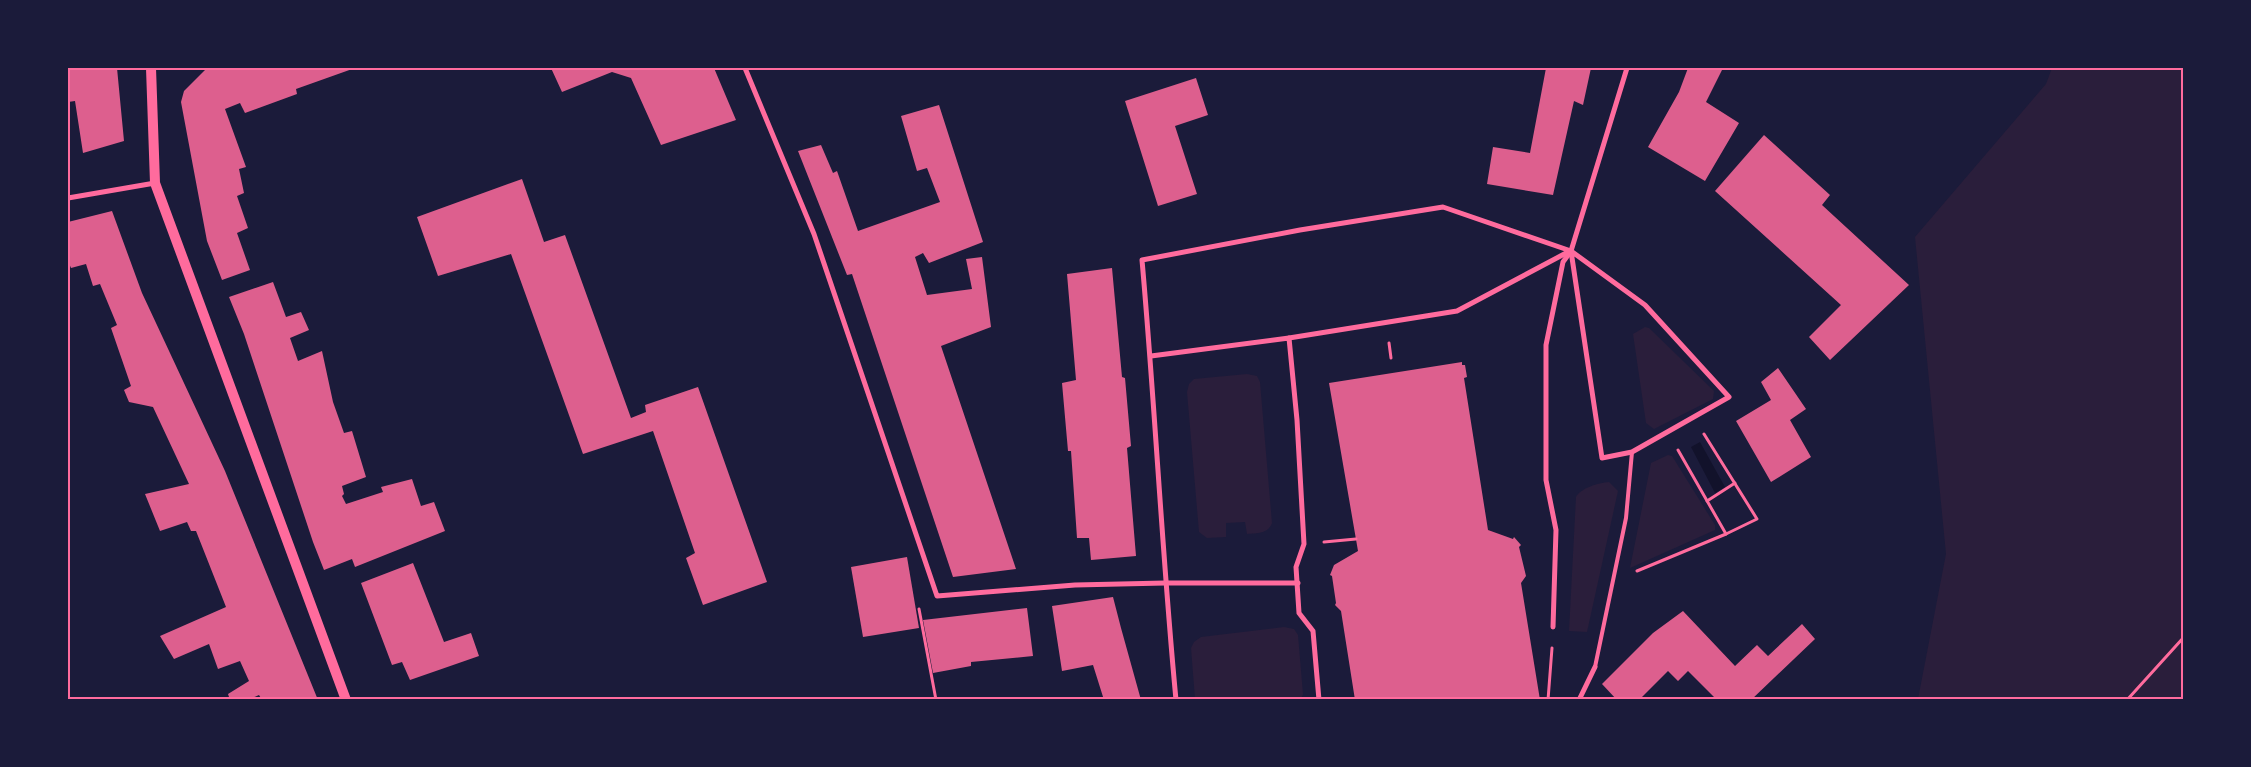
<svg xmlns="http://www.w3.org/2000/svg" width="2251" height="767" viewBox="0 0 2251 767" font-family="'Fira Sans',sans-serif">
<rect width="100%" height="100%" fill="#1b1b3a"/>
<!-- green -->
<g fill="#2a1e3b">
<path d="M2052,68H2183V699H1918L1946,554L1915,237L2046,84Z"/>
<path d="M1645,327L1649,328L1714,391L1713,399L1654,429L1646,423L1633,334Z"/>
<path d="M1247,374L1257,376L1260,382L1272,523C1268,534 1257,533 1247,534L1245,522L1226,523V537L1207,538L1199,532L1187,392L1189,384L1194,379Z"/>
<path d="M1668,455L1672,456L1715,525V530L1630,568L1651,463Z"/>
<path d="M1609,482L1618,491L1587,632L1569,631L1576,497C1581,488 1598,483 1609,482Z"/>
<path d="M1284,627L1294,629L1298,635L1303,694L1301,699H1195L1191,648L1194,642L1201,637Z"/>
</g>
<!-- water -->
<path fill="#12122b" d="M1700,442L1725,487L1715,493L1691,447Z"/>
<!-- building -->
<g fill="#dd5f8e">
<path d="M68,68H117L124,141L83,153L75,101L68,102Z"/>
<path d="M207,68H355L296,89L297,94L245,113L240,103L225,109L246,167L239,169L244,193L237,196L248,228L237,233L250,270L222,280L207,241L181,102L184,91Z"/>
<path d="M551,68H714L736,120L661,145L631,78L612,72L562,92Z"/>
<path d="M1546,68H1591L1583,105L1574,101L1553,195L1487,184L1493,147L1530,153Z"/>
<path d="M1688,68H1723L1706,102L1739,123L1705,181L1648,147L1679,92Z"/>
<path d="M1196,78L1208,115L1175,126L1197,194L1158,206L1125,101Z"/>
<path d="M939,105L983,242L929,263L923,253L915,257L927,295L972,289L966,259L982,257L991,327L941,346L1016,569L953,577L852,274L847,275L798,151L821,145L833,173L837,171L858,231L940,202L927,168L917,171L901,116Z"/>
<path d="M1764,135L1830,195L1822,205L1909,285L1830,360L1809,337L1841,305L1715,191Z"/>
<path d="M522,179L544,242L565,235L631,418L646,412L645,405L698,387L767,582L703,605L686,558L695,553L653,431L583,454L511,254L438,276L417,217Z"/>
<path d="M112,211L142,293L225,471L318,700H262L259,695L248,700H230L228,694L249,681L240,661L218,669L209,644L174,659L160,636L226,607L196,531H191L187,522L160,531L145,494L189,484L153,407L129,402L124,390L131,386L111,328L117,325L100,284L93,286L86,264L71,268L68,261V222Z"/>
<path d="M1112,268L1122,377L1125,378L1131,446L1127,448L1136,556L1091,560L1089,538H1077L1071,451H1068L1062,383L1076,380L1067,274Z"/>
<path d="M273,282L286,317L301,312L309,330L290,338L298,361L322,351L333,402L344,433L352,431L366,477L342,486L344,494L342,496L346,504L383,492L381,487L412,479L421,506L434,502L445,531L355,567L352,559L324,570L313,542L244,334L229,297Z"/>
<path d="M1462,362V365H1465L1467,377L1464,378L1488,530L1513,539L1514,537L1521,545L1519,547L1526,576L1521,583L1540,700H1355L1341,611L1335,605L1336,603L1332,576L1330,575L1334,565L1358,551L1329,383Z"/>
<path d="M1778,368L1806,409L1790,420L1811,457L1771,482L1736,421L1771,400L1761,382Z"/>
<path d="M907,557L919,628L863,637L851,567Z"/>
<path d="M413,563L444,642L471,633L479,656L410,680L402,662L392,665L361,583Z"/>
<path d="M1113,597L1121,628L1141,700H1104L1093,665L1062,671L1052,606Z"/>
<path d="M1027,608L1033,656L971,662V666L933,673L923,620Z"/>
<path d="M1683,611L1735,666L1757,645L1768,656L1802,624L1815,639L1751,700H1717L1688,671L1678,681L1668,671L1639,700H1617L1602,684L1653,633Z"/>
</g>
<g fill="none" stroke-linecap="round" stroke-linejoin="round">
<!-- path -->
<g stroke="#ff6b9d" stroke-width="3">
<path d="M1389,343L1391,358"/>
<path d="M1704,434L1757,519L1726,534"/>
<path d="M1707,501L1735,483"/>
<path d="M1324,542L1356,539"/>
<path d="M1637,571L1726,534L1678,450"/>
<path d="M919,609L936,700"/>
<path d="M1548,700L1552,648"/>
<path d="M2127,700L2184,637"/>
</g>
<!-- service -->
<path stroke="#ff6b9d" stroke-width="4" d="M1595,667L1626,518L1632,452"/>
<!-- minor -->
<g stroke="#ff6b9d" stroke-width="5">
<path d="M745,68L814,234L937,596L1075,585L1165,583H1298"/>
<path d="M68,198L155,183"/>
<path d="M1571,251L1645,305L1729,397L1632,452L1602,458Z"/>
<path d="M1289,338L1457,311L1568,252"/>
<path d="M1151,356L1289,338L1297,420L1304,544L1296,567L1299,613L1313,631L1319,700"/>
<path d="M1553,627L1556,530L1546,480V345L1563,262L1571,251L1627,68"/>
<path d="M1176,700C1162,553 1155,406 1142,260L1300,230L1443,207L1571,251"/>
<path d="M1579,700L1595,667"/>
</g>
<!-- secondary -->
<path stroke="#ff6b9d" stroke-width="10" d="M151,68L155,183L346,700"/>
</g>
<!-- border -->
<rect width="2251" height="767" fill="none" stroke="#1b1b3a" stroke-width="138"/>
<rect x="69" y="69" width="2113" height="629" fill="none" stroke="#ff6b9d" stroke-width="2"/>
</svg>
